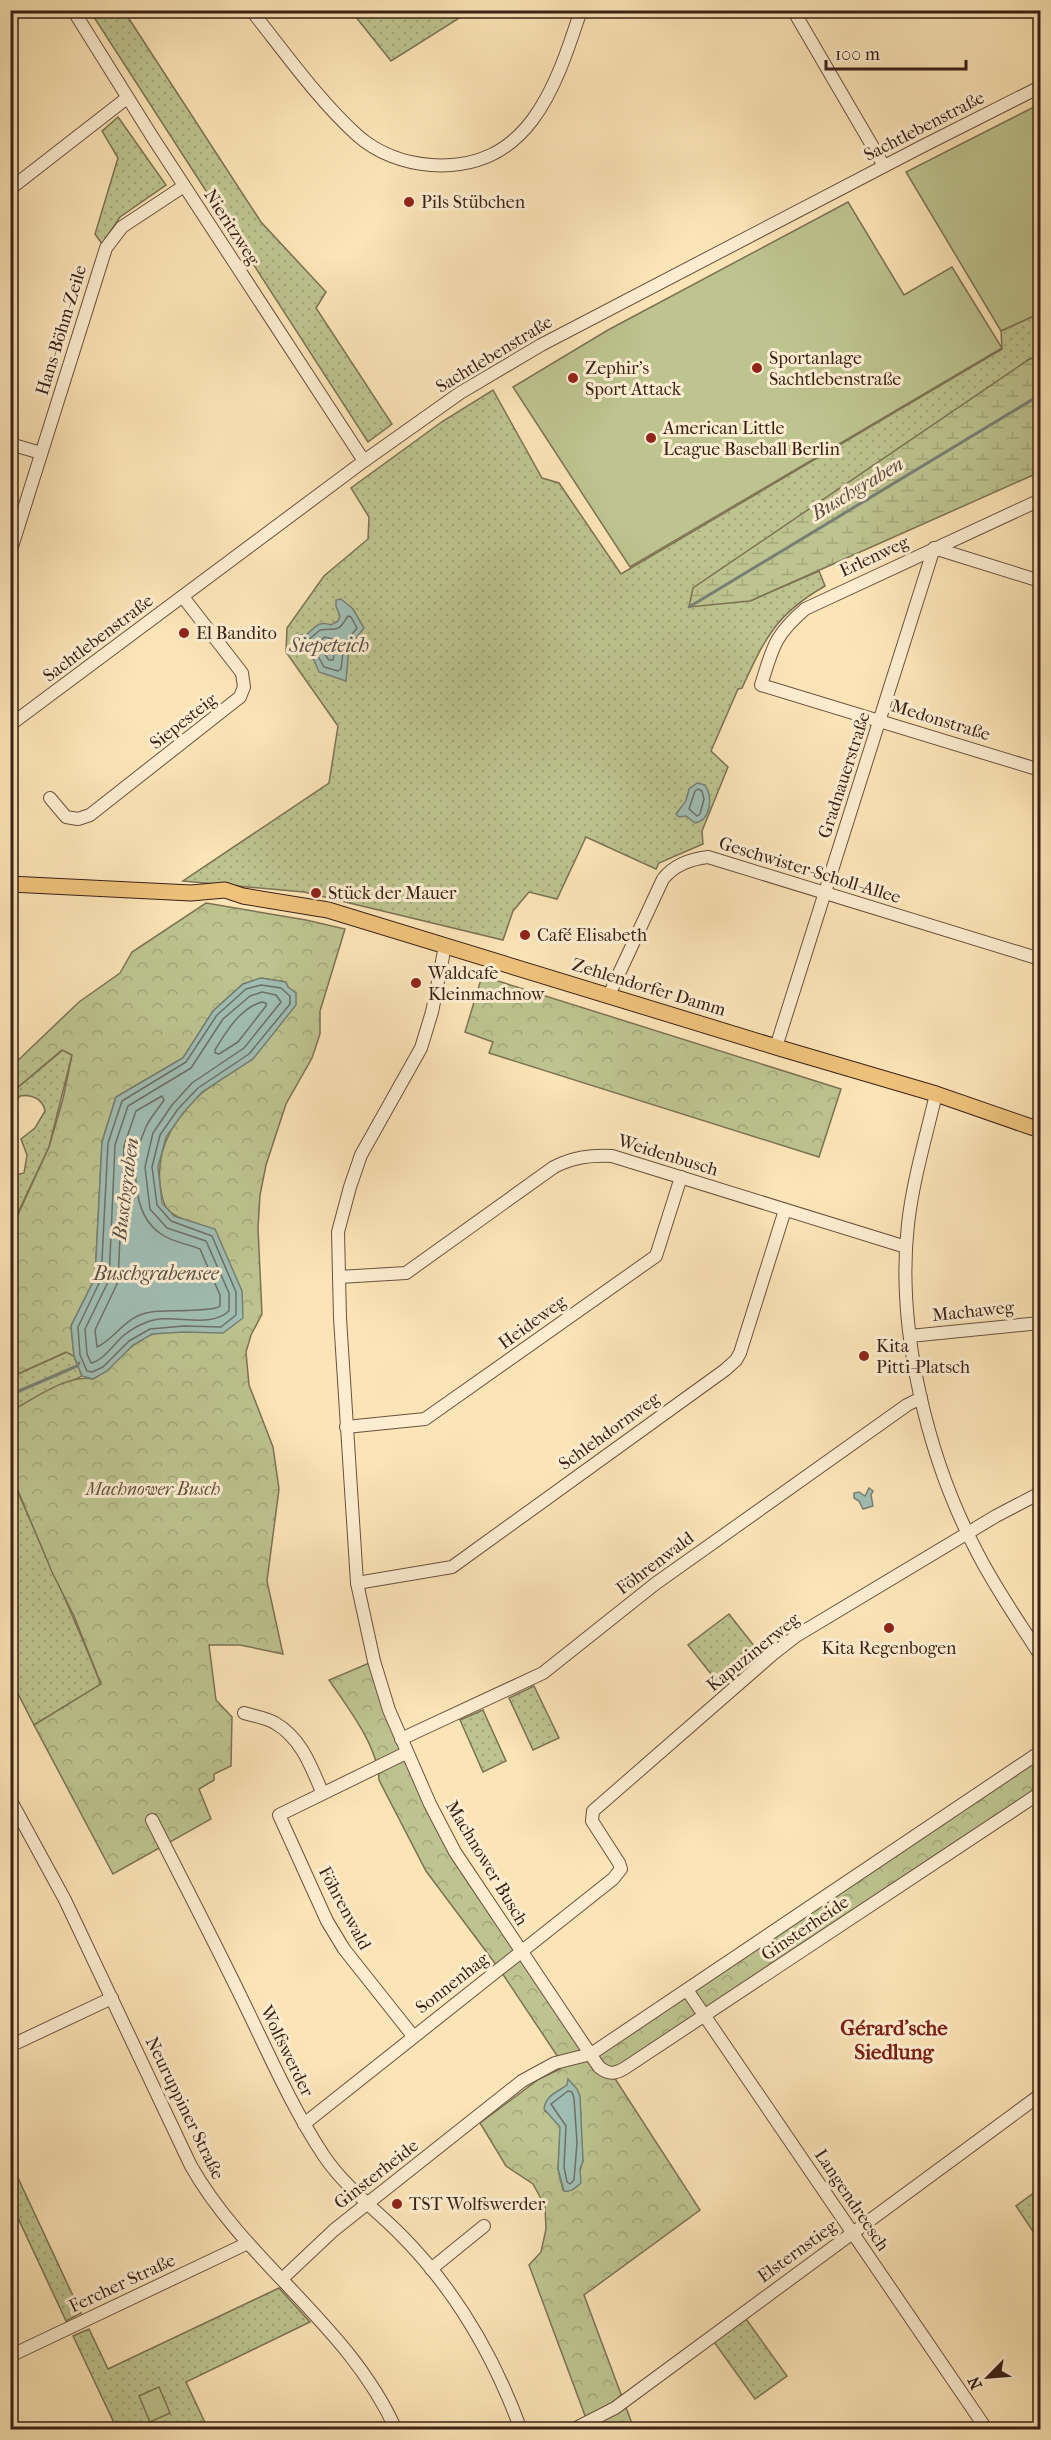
<svg xmlns="http://www.w3.org/2000/svg" width="1051" height="2440" viewBox="0 0 1051 2440" font-family="'IM FELL French Canon',serif">
<defs>
<pattern id="grass-dots" width="8" height="8" patternUnits="userSpaceOnUse" patternTransform="scale(1.5)"><rect width="8" height="8" fill="#bdc48f"/><path d="M2 2h.1M6 6h.1" fill="none" stroke="#a3a87b" stroke-width="1.8" stroke-linecap="round"/></pattern>
<pattern id="forest-crowns" width="20" height="18" patternUnits="userSpaceOnUse" patternTransform="scale(1.5)"><rect width="20" height="18" fill="#bdc48f"/><path d="M2 6a3 3 0 1 1 6 0M12 15a3 3 0 1 1 6 0" fill="none" stroke="#a3a87b"/></pattern>
<pattern id="wetland-marsh" width="20" height="14" patternUnits="userSpaceOnUse" patternTransform="scale(1.5)"><rect width="20" height="14" fill="#bdc48f"/><path d="M1 5h8M5 5V1M11 12h8M15 12V8" fill="none" stroke="#a3a87b"/></pattern>
</defs>
<rect width="100%" height="100%" fill="#fbe4b6"/>
<filter id="stains"><feTurbulence type="fractalNoise" baseFrequency=".00333" numOctaves="4"/><feColorMatrix values="0 0 0 0 .2 0 0 0 0 .09 0 0 0 0 .02 0 0 0 .5 -.17"/></filter>
<radialGradient id="worn" r=".72"><stop offset=".6" stop-color="#630" stop-opacity="0"/><stop offset="1" stop-color="#630" stop-opacity=".3"/></radialGradient>
<!-- grass -->
<g fill="url(#grass-dots)" stroke="#7c7253" stroke-width="1.5">
<path d="M90,11H124L261,222L326,292L316,308L392,424L368,442Z"/>
<path d="M351,11H466L461,17L391,61Z"/>
<path d="M118,117L166,185L120,217L102,244L95,234L118,158L102,131Z"/>
<path d="M1040,313V355L1028,360L750,601L819,571L825,586C776,614 765,638 742,688L738,689L711,751L728,767L702,831L703,844L659,863L656,869L586,837L557,899L529,892L513,911L503,940L304,892L183,881L329,783L338,726L286,652L287,628L324,576L368,539L369,517L351,488L443,421L493,390L542,478L559,483L621,574L1002,349L1001,331Z"/>
<path d="M63,1050L72,1055L49,1147L13,1223L10,1222L11,1173L16,1175L24,1173L27,1155L21,1139L35,1128L45,1111C43,1099 32,1094 20,1096L11,1106V1093Z"/>
<path d="M67,1352L74,1356L82,1376L11,1411V1377Z"/>
<path d="M10,1474C40,1544 73,1613 101,1685L34,1725L11,1680Z"/>
<path d="M729,1614L762,1656L722,1688L688,1645Z"/>
<path d="M534,1686L559,1738L533,1750L509,1698Z"/>
<path d="M483,1710L506,1761L483,1772L460,1720Z"/>
<path d="M11,2163L81,2313L66,2321L11,2203Z"/>
<path d="M1038,2190L1040,2194V2242L1016,2206Z"/>
<path d="M279,2288L310,2322L186,2382L208,2429H107L115,2425L73,2336L89,2329L108,2369Z"/>
<path d="M746,2319L787,2376L755,2399L714,2342Z"/>
</g>
<!-- forest -->
<g fill="url(#forest-crowns)" stroke="#7c7253" stroke-width="1.5" fill-rule="evenodd">
<path d="M206,903L306,920L345,929L320,1011V1034L312,1058L286,1104L266,1165L260,1195L258,1228L262,1314L251,1335L246,1352L249,1385L273,1447L279,1489L267,1581L283,1654L240,1645H209L216,1700L232,1717L231,1766L214,1774V1780L199,1789L211,1819L113,1874L34,1725L101,1684L74,1616L52,1572L11,1474V1411C32,1400 69,1373 93,1379C115,1367 127,1345 150,1335C160,1331 174,1332 184,1332L191,1223C167,1213 163,1210 160,1184C156,1147 175,1117 202,1093C207,1088 215,1085 220,1079C245,1051 265,1017 288,987L285,982L261,978L243,984L213,1011L183,1058L116,1097L102,1142L95,1278L71,1326L74,1356L66,1352L11,1377V1230L49,1147L63,1099L72,1055L62,1050L11,1093V1067L79,1002L120,973L132,952Z"/>
<path d="M482,976L841,1089L819,1157L489,1053L493,1042L465,1032Z"/>
<path d="M374,1661L430,1804L591,2054L1040,1752V1793L612,2074L700,2210L584,2295L634,2429H590L529,2265L541,2252L546,2229L545,2206L533,2184L506,2166L480,2123L539,2079L560,2069L558,2057L500,1970L426,1871L379,1780C378,1746 348,1708 329,1680ZM567,2085L583,2161L580,2169V2183L568,2191L563,2190L558,2169L561,2127L553,2117L545,2111L556,2093Z"/>
</g>
<!-- wetland -->
<path fill="url(#wetland-marsh)" stroke="#7c7253" stroke-width="1.5" d="M1040,355V472L750,601L689,607L693,588L1028,360Z"/>
<!-- garden -->
<g fill="#bdc48f" stroke="#7c7253" stroke-width="1.5">
<path d="M1040,104V313L1001,331L906,172Z"/>
<path d="M848,202L904,295L952,267L1002,348L630,567L513,387L608,330Z"/>
<path d="M159,2387L170,2413L150,2422L139,2396Z"/>
</g>
<!-- water -->
<g fill="#a0beb4" stroke="#777f75" stroke-width="1.5">
<path d="M341,599L353,609L364,628L349,647L346,681L319,672L314,660L291,639L294,635H306C315,628 318,620 331,625L338,621L340,616L336,606V600Z"/>
<path d="M697,783L705,785C713,797 711,820 695,823L686,816L679,817L676,814L686,801L689,789Z"/>
<path d="M261,978L286,982L288,987L296,993V1005L253,1059L202,1092L183,1113L166,1137L158,1167L162,1203L174,1216L215,1229L242,1291L243,1318L223,1333L184,1332L152,1334L133,1345L107,1371L93,1379L82,1376L74,1356L71,1326L95,1278L102,1142L116,1097L183,1058L213,1011L243,984Z"/>
<path d="M869,1488L873,1491L871,1495L873,1506L863,1509L859,1501L854,1498V1493L859,1492L865,1496Z"/>
<path d="M568,2079L577,2089L580,2096L583,2161L580,2169L581,2183C575,2188 572,2192 564,2191L558,2169L560,2127L544,2109C546,2095 556,2093 567,2085Z"/>
</g>
<g fill="none" stroke-linecap="round" stroke-linejoin="round">
<!-- shore -->
<g stroke="#6d6f66" stroke-width="1.5">
<path d="M348,616L351,617L357,628L344,644L341,669L338,671L324,667L318,656L307,645L306,642L320,630C338,627 336,635 348,616Z"/>
<path d="M324,637L337,640L333,660H329L318,645Z"/>
<path d="M698,789L702,791L704,799L700,814L697,816L689,809L695,791Z"/>
<path d="M261,985L281,988L290,996V1004L249,1054L198,1088L178,1109L160,1135L152,1167L157,1205L171,1221L212,1236L236,1292V1315L221,1327L184,1326L150,1329L129,1341L103,1367L92,1372L87,1371L80,1355L78,1327L101,1279L108,1143L122,1101L186,1062L217,1015L246,989Z"/>
<path d="M262,992L276,995L281,1002L244,1048L192,1083L172,1105L153,1133L145,1167L150,1209L167,1228L206,1241L229,1293V1311C208,1330 172,1312 147,1322C139,1325 129,1331 123,1336C113,1345 104,1360 91,1363L87,1354L85,1329L109,1280L115,1145L128,1106L191,1068L223,1019L250,996Z"/>
<path d="M262,1002L266,1003V1006L238,1042L219,1054L215,1053V1050C226,1032 240,1008 262,1002Z"/>
<path d="M162,1096L164,1100C158,1109 150,1118 146,1127C131,1159 130,1213 161,1234C172,1242 188,1244 200,1249L220,1295V1306C214,1312 164,1310 151,1312C126,1315 115,1339 97,1347L95,1330L118,1282L124,1146L136,1111Z"/>
<path d="M568,2091L572,2092L574,2098L577,2143L574,2180L570,2184L567,2182L564,2167L566,2126L551,2104Z"/>
</g>
<!-- stream -->
<g stroke="#777f75" stroke-width="3">
<path d="M689,607L1040,395"/>
<path d="M10,1395L77,1366L79,1363"/>
</g>
<defs>
<g id="minor">
<path d="M73,10L153,138L364,461"/>
<path d="M251,10C283,50 319,101 357,135C377,153 404,163 431,165C529,172 556,86 581,10"/>
<path d="M793,10L884,166"/>
<path d="M10,189L127,98"/>
<path d="M10,444L41,453"/>
<path d="M1040,500L805,609C774,636 773,647 761,685L1040,770"/>
<path d="M10,553L106,248L122,227L184,186"/>
<path d="M10,725L364,461L460,393L541,345L921,147L1040,87"/>
<path d="M50,798L66,817L78,819L90,815L240,697L244,687L242,673L183,597"/>
<path d="M445,946L432,1012L421,1048L361,1155L350,1187L338,1232L340,1318L357,1583L374,1661L389,1710L430,1804L455,1852L599,2067C609,2075 615,2074 625,2068L1040,1793"/>
<path d="M609,995L663,879C674,865 690,859 708,857L1040,959"/>
<path d="M776,1047L934,548L1040,581"/>
<path d="M936,1094C926,1137 913,1180 908,1224C896,1330 928,1460 978,1554C996,1589 1019,1622 1040,1655"/>
<path d="M1037,1129L1040,1117"/>
<path d="M339,1277L406,1273L554,1167C573,1157 591,1155 612,1156L906,1247"/>
<path d="M910,1336L1040,1323"/>
<path d="M346,1427L425,1419L656,1256L681,1177"/>
<path d="M357,1583L452,1567L725,1370L736,1360L740,1353L785,1210"/>
<path d="M244,1713C254,1716 267,1718 275,1723C301,1738 311,1766 322,1792"/>
<path d="M401,1739L543,1673L655,1584L907,1405L921,1398"/>
<path d="M406,1753L279,1815L327,1921L344,1949L413,2036"/>
<path d="M10,1799L65,1900L191,2166C246,2263 350,2326 396,2430"/>
<path d="M152,1820C182,1880 213,1939 242,1999C268,2052 291,2106 324,2156C345,2187 374,2208 400,2234C455,2289 494,2356 521,2430"/>
<path d="M687,1990L987,2430"/>
<path d="M10,2046L112,1998"/>
<path d="M304,2124L613,1879L621,1869L619,1863L592,1821L593,1811L773,1654L796,1636L996,1516L1040,1493"/>
<path d="M431,2269L484,2226"/>
<path d="M282,2279L334,2230L522,2081L555,2063L591,2054L1040,1752"/>
<path d="M10,2356L248,2243"/>
<path d="M572,2430L615,2408L1040,2095"/>
<path d="M1037,2430L1040,2427"/>
</g>
<path id="major" d="M10,884L191,893L225,890L243,896L328,910L776,1047L936,1094L1040,1130"/>
</defs>
<!-- minor casing -->
<use href="#minor" stroke="#6a513f" stroke-width="14"/>
<!-- major casing -->
<use href="#major" stroke="#3a2017" stroke-width="17"/>
<!-- minor -->
<use href="#minor" stroke="#fcedd0" stroke-width="12"/>
<!-- major -->
<use href="#major" stroke="#eec27b" stroke-width="15"/>
</g>
<!-- markers -->
<g fill="#8f2418" stroke="#fcedd0" stroke-width="2">
<circle cx="409" cy="202" r="6"/>
<circle cx="757" cy="368" r="6"/>
<circle cx="573" cy="378" r="6"/>
<circle cx="651" cy="438" r="6"/>
<circle cx="184" cy="633" r="6"/>
<circle cx="316" cy="893" r="6"/>
<circle cx="525" cy="935" r="6"/>
<circle cx="416" cy="983" r="6"/>
<circle cx="864" cy="1356" r="6"/>
<circle cx="889" cy="1628" r="6"/>
<circle cx="397" cy="2204" r="6"/>
</g>
<g text-anchor="middle" stroke-width="6" stroke-linejoin="round" paint-order="stroke">
<!-- street labels -->
<g font-size="18" fill="#3a2017" stroke="#fcedd0">
<text transform="translate(924 126) rotate(-27)" y="6">Sachtlebenstraße</text>
<text transform="translate(232 227) rotate(57)" y="6">Nieritzweg</text>
<text transform="translate(61 330) rotate(-73)" y="6">Hans-Böhm-Zeile</text>
<text transform="translate(494 354) rotate(-31)" y="6">Sachtlebenstraße</text>
<text transform="translate(874 556) rotate(-25)" y="6">Erlenweg</text>
<text transform="translate(98 638) rotate(-37)" y="6">Sachtlebenstraße</text>
<text transform="translate(941 720) rotate(17)" y="6">Medonstraße</text>
<text transform="translate(183 721) rotate(-38)" y="6">Siepesteig</text>
<text transform="translate(844 775) rotate(-72)" y="6">Gradnauerstraße</text>
<text transform="translate(810 870) rotate(17)" y="6">Geschwister-Scholl-Allee</text>
<text transform="translate(649 987) rotate(17)" y="6">Zehlendorfer Damm</text>
<text transform="translate(668 1155) rotate(17)" y="6">Weidenbusch</text>
<text transform="translate(973 1311) rotate(-6)" y="6">Machaweg</text>
<text transform="translate(532 1322) rotate(-36)" y="6">Heideweg</text>
<text transform="translate(609 1431) rotate(-36)" y="6">Schlehdornweg</text>
<text transform="translate(655 1563) rotate(-37)" y="6">Föhrenwald</text>
<text transform="translate(753 1652) rotate(-39)" y="6">Kapuzinerweg</text>
<text transform="translate(487 1863) rotate(59)" y="6">Machnower Busch</text>
<text transform="translate(345 1908) rotate(62)" y="6">Föhrenwald</text>
<text transform="translate(805 1928) rotate(-34)" y="6">Ginsterheide</text>
<text transform="translate(452 1983) rotate(-38)" y="6">Sonnenhag</text>
<text transform="translate(287 2051) rotate(64)" y="6">Wolfswerder</text>
<text transform="translate(185 2108) rotate(64)" y="6">Neuruppiner Straße</text>
<text transform="translate(376 2174) rotate(-38)" y="6">Ginsterheide</text>
<text transform="translate(852 2200) rotate(56)" y="6">Langendreesch</text>
<text transform="translate(797 2251) rotate(-36)" y="6">Elsternstieg</text>
<text transform="translate(122 2283) rotate(-25)" y="6">Fercher Straße</text>
</g>
<!-- poi labels -->
<g font-size="18" fill="#3a2017" stroke="#fcedd0" text-anchor="start">
<text x="421" y="208">Pils Stübchen</text>
<text x="769" y="364">Sportanlage<tspan x="769" dy="21">Sachtlebenstraße</tspan></text>
<text x="585" y="374">Zephir's<tspan x="585" dy="21">Sport Attack</tspan></text>
<text x="663" y="434">American Little<tspan x="663" dy="21">League Baseball Berlin</tspan></text>
<text x="196" y="639">El Bandito</text>
<text x="328" y="899">Stück der Mauer</text>
<text x="537" y="941">Café Elisabeth</text>
<text x="428" y="979">Waldcafe<tspan x="428" dy="21">Kleinmachnow</tspan></text>
<text x="876" y="1352">Kita<tspan x="876" dy="21">Pitti-Platsch</tspan></text>
<text x="889" y="1654" text-anchor="middle">Kita Regenbogen</text>
<text x="409" y="2210">TST Wolfswerder</text>
</g>
<!-- park labels -->
<g font-size="18" font-style="italic" fill="#61513b" stroke="#fcedd0">
<text x="153" y="1495">Machnower Busch</text>
</g>
<!-- water labels -->
<g font-size="20" font-style="italic" fill="#594f46" stroke="#fcedd0">
<text transform="translate(857 488) rotate(-31)" y="7">Buschgraben</text>
<text x="329" y="652">Siepeteich</text>
<text transform="translate(125 1189) rotate(-83)" y="7">Buschgraben</text>
<text x="156" y="1280">Buschgrabensee</text>
</g>
<!-- quarter labels -->
<g font-size="21" font-weight="bold" fill="#7a1f14" stroke="#fcedd0">
<text x="894" y="2035">Gérard’sche<tspan x="894" dy="24">Siedlung</tspan></text>
</g>
</g>
<!-- margin -->
<rect width="1051" height="2440" fill="none" stroke="#fbe4b6" stroke-width="36"/>
<rect x="12" y="12" width="1027" height="2416" fill="none" stroke="#3a2017" stroke-width="3"/>
<rect x="18" y="18" width="1015" height="2404" fill="none" stroke="#3a2017" stroke-width="1.5"/>
<!-- north arrow -->
<g transform="translate(988 2377) rotate(245)" stroke="#fcedd0" stroke-width="4.5" paint-order="stroke">
<path d="M0-4.5L10 22L0 15L-10 22Z" fill="#3a2017"/>
<text y="-9" font-size="16" font-weight="bold" text-anchor="middle" fill="#3a2017">N</text>
</g>
<!-- scale -->
<path d="M826 60v9h140v-9" fill="none" stroke="#3a2017" stroke-width="3"/>
<text x="835" y="60" font-size="18" fill="#3a2017" stroke="#fcedd0" stroke-width="4.5" paint-order="stroke">100 m</text>
<rect width="100%" height="100%" filter="url(#stains)"/>
<rect width="100%" height="100%" fill="url(#worn)"/>
</svg>
